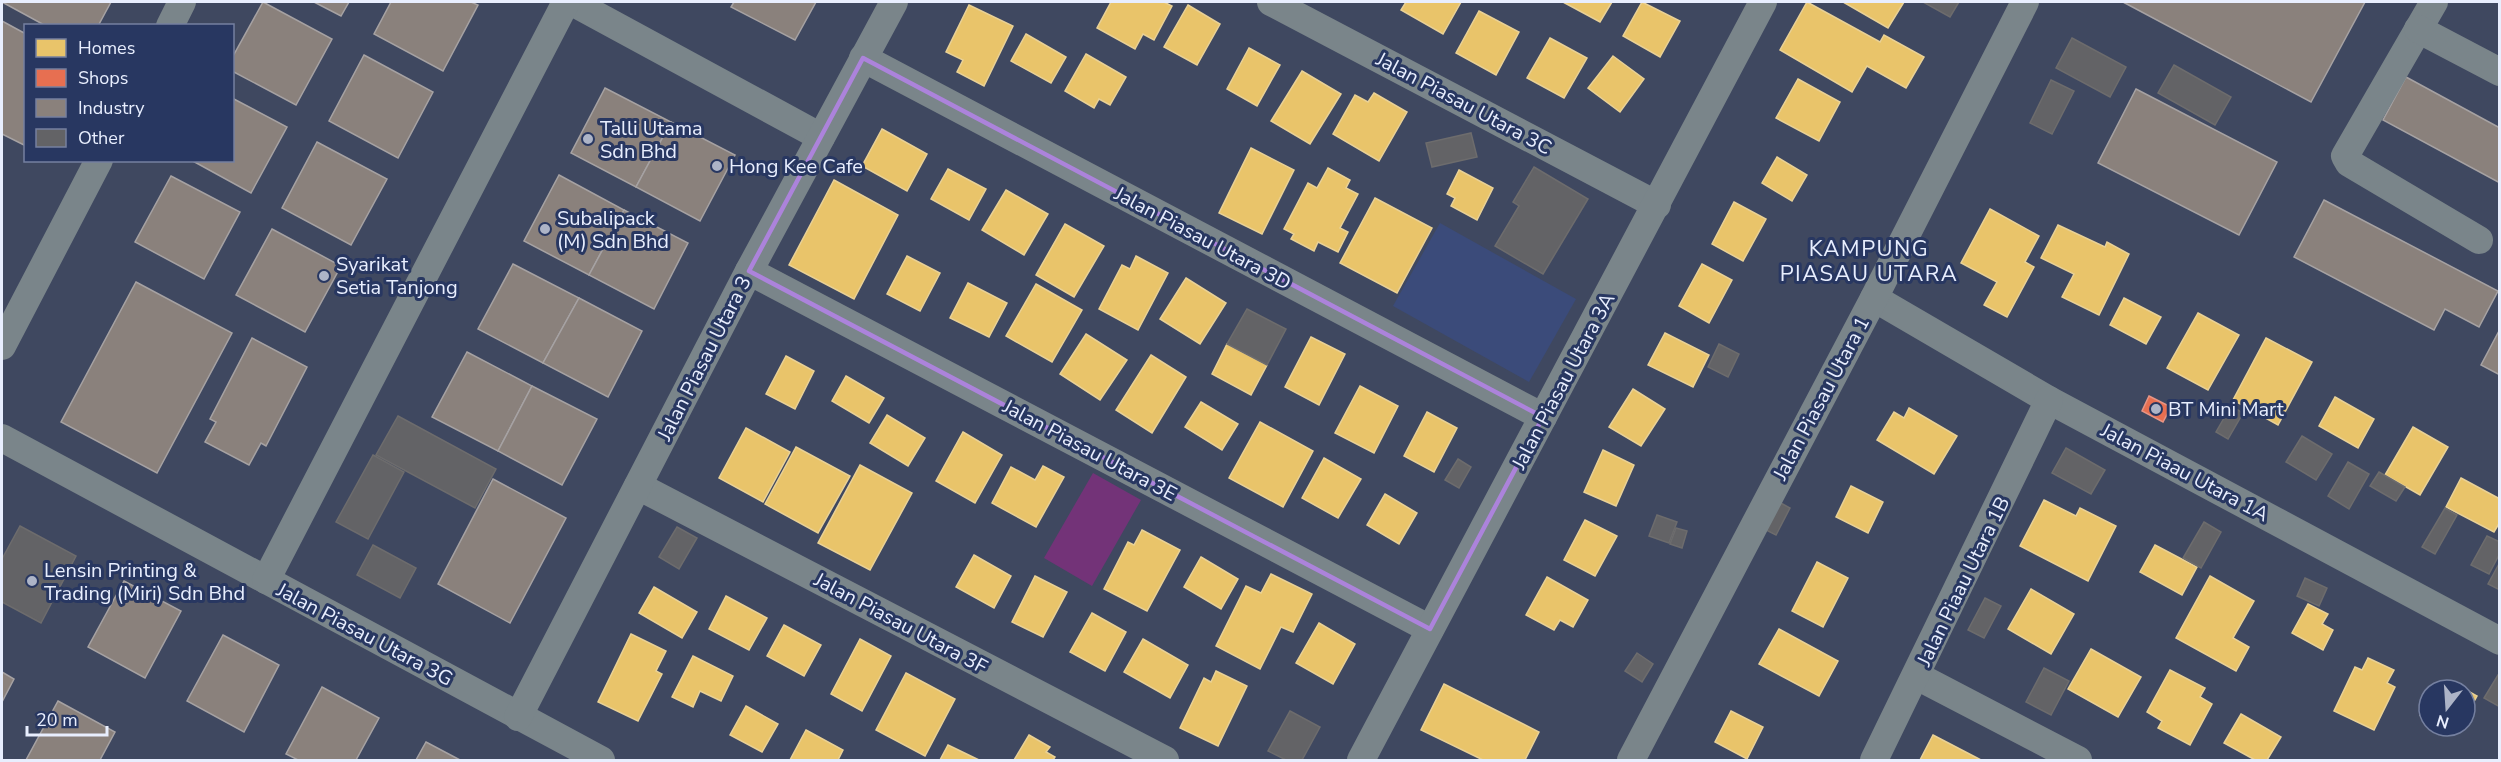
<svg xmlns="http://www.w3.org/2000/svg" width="2501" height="762" viewBox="0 0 2501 762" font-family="'Nunito Sans',sans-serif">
<rect width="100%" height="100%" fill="#3f4860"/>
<!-- built -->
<path fill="#3b4b7a" d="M1440,223L1576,299L1529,382L1393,306Z"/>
<!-- green -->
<path fill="#733378" d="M1093,473L1141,500L1092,586L1044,558Z"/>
<!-- homes -->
<g fill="#e9c46a" stroke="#e9d196" stroke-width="1.5">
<path d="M1111,2H1164L1172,6L1154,40L1143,34L1135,49L1097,28Z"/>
<path d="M1406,2H1461L1443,34L1401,10Z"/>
<path d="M1563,2H1612L1600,22Z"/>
<path d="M1642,2L1680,21L1660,57L1623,36Z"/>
<path d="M1807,2L1880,42L1884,35L1924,57L1906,88L1867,66L1852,92L1780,50Z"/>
<path d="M1843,2H1904L1888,28Z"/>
<path d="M969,5L1013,26L984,86L957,72L963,60L946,52Z"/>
<path d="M1188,5L1220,24L1197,65L1164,47Z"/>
<path d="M1479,11L1519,32L1496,75L1456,53Z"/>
<path d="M1026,34L1066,57L1051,83L1011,61Z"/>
<path d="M1550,38L1587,58L1564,98L1527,78Z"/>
<path d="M1249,48L1280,65L1257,106L1227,89Z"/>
<path d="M1086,54L1126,77L1110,105L1099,99L1094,108L1065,91Z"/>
<path d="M1613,56L1644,79L1620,112L1588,88Z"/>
<path d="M1302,71L1341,94L1310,144L1271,121Z"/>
<path d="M1798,79L1840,102L1819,141L1776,118Z"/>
<path d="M1374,93L1407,112L1379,161L1333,134L1355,95L1368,102Z"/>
<path d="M882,129L927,154L907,191L862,166Z"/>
<path d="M1251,148L1294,170L1262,234L1219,213Z"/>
<path d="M1777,157L1807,175L1792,201L1762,183Z"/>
<path d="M1328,168L1350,180L1346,188L1358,194L1340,228L1348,232L1338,252L1318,242L1314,251L1291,239L1294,234L1284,229L1308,183L1317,188Z"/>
<path d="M948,169L986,189L969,220L931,199Z"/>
<path d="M1459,170L1493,188L1477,220L1451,206L1455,198L1447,194Z"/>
<path d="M834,180L898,215L854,299L789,265Z"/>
<path d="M1006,190L1048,214L1024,255L982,230Z"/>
<path d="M1375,198L1432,228L1397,293L1340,263Z"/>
<path d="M1734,202L1766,219L1743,261L1712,244Z"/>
<path d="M1990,209L2039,236L2025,262L2034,267L2007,317L1984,305L1997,282L1961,263Z"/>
<path d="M1065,224L1104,246L1074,297L1036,275Z"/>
<path d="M2058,225L2105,247L2107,242L2129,254L2099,315L2062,297L2074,274L2041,258Z"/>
<path d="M907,256L940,273L920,311L887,294Z"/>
<path d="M1136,256L1168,273L1138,330L1099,309L1122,265L1130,269Z"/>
<path d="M1702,264L1732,280L1709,323L1679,306Z"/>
<path d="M1186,278L1226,303L1200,344L1160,319Z"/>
<path d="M968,283L1007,303L989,337L950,318Z"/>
<path d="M1036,284L1082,310L1052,362L1006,336Z"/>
<path d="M2124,298L2161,317L2146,344L2110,325Z"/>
<path d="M2198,313L2239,335L2208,390L2167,368Z"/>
<path d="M1665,333L1709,355L1693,387L1648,365Z"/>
<path d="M1086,334L1127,360L1100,400L1060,374Z"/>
<path d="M1311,337L1345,354L1319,405L1285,387Z"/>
<path d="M2266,338L2312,362L2278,425L2233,400Z"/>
<path d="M1227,344L1267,365L1251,395L1212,374Z"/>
<path d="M1151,355L1186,377L1152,433L1116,410Z"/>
<path d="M786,356L814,371L795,409L766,394Z"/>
<path d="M846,376L884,398L869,423L832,401Z"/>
<path d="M1360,386L1398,406L1374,453L1335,433Z"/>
<path d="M1633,389L1665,409L1641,446L1609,427Z"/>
<path d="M2335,397L2374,419L2358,448L2319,426Z"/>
<path d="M1201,402L1238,424L1222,450L1185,427Z"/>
<path d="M1909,408L1957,436L1934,474L1877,440L1894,412L1904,418Z"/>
<path d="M1427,412L1457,428L1434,472L1404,456Z"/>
<path d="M887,415L925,438L908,466L870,443Z"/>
<path d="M1260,422L1313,451L1283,507L1229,478Z"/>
<path d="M2413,427L2448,447L2420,495L2385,475Z"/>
<path d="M746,428L790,452L763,502L719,478Z"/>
<path d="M963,432L1002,455L975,503L936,481Z"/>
<path d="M796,447L850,476L818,533L765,504Z"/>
<path d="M1603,450L1634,465L1616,506L1584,492Z"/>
<path d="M1324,458L1361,479L1338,518L1302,498Z"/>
<path d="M860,465L912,493L870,570L818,543Z"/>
<path d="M1043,466L1064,477L1036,527L992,503L1011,467L1035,480Z"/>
<path d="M2461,478L2500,499V522L2494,532L2446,507Z"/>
<path d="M1851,486L1883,502L1868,533L1836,517Z"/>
<path d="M1385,494L1417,513L1399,544L1367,525Z"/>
<path d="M2044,500L2076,516L2080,508L2116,526L2088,581L2020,546Z"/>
<path d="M1585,520L1617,536L1595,576L1564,560Z"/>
<path d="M1142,530L1180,550L1147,611L1104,589L1128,542L1134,545Z"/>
<path d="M2155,545L2197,567L2182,595L2140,572Z"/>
<path d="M974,555L1011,576L994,608L956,587Z"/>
<path d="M1201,557L1238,579L1221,609L1184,587Z"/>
<path d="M1817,562L1848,578L1823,627L1792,611Z"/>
<path d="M1271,574L1312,594L1293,632L1281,627L1260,669L1216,646L1246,586L1261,593Z"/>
<path d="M1035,576L1067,592L1043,637L1012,622Z"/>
<path d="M2210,576L2254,601L2233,638L2249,647L2236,671L2176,638Z"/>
<path d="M1547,577L1588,600L1573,627L1560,620L1554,630L1526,615Z"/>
<path d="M654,587L697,612L682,638L639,613Z"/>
<path d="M2031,589L2074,614L2051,654L2008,629Z"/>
<path d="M726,596L767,618L749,650L709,629Z"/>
<path d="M2308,604L2328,614L2322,624L2333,630L2323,650L2292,633Z"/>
<path d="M1092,613L1126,632L1105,671L1070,652Z"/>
<path d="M1319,623L1355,644L1333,684L1296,663Z"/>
<path d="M784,625L821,645L804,676L767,656Z"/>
<path d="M1779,629L1838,661L1819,696L1759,664Z"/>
<path d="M631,634L666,651L656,671L662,674L638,721L598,702Z"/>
<path d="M860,639L891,656L862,711L831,694Z"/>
<path d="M1143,639L1188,665L1170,698L1124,672Z"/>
<path d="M2091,649L2141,677L2118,717L2068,689Z"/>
<path d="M693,656L733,676L721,701L700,691L693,707L672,697Z"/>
<path d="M2368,658L2394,670L2387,683L2395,687L2374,730L2334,711L2355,667L2362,670Z"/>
<path d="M2170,670L2205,688L2200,697L2212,704L2190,745L2158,728L2162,721L2147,712Z"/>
<path d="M1216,671L1247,686L1218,746L1180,728L1204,678L1211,682Z"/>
<path d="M906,673L955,699L925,756L876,730Z"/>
<path d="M1444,684L1539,732L1525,760H1483L1421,730Z"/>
<path d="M2457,685L2477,696L2465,718V690H2454Z"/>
<path d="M2429,699V720L2420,715Z"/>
<path d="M746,706L778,724L762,752L730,735Z"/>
<path d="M1731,711L1763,727L1747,759L1715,742Z"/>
<path d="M2241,714L2281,737L2267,760H2255L2224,743Z"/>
<path d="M806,730L843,750L838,760H790Z"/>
<path d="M1029,735L1050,747L1046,752L1055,757L1053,760H1014Z"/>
<path d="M1933,735L1981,760H1920Z"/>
<path d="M948,745L979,760H940Z"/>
</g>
<!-- shops -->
<path fill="#e76f51" stroke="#e79585" stroke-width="1.5" d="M2149,396L2171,407L2163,422L2142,411Z"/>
<!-- industry -->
<g fill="#8a817c" stroke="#a6a2a3" stroke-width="1.5">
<path d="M2,2H111L98,26H46Z"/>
<path d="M263,2L332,39L296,105L232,71V58Z"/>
<path d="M314,2H349L341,16Z"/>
<path d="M391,2H471L478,5L443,71L374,34Z"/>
<path d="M734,2H816L795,40L731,7Z"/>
<path d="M2123,2H2365L2311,102Z"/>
<path d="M2,21L26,34V146L2,134Z"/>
<path d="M364,55L433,92L398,158L329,121Z"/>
<path d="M2406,77L2500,128V183L2383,120Z"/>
<path d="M605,88L671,122L636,187L571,153Z"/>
<path d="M2136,89L2277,162L2239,235L2098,163Z"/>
<path d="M232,98L287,127L251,193L191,160H232Z"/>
<path d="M671,122L735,155L700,221L636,187Z"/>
<path d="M317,142L387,179L351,245L282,208Z"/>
<path d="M559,175L624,210L589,275L524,241Z"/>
<path d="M171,176L240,212L204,279L135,242Z"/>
<path d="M2324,200L2498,291L2479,327L2445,309L2434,330L2294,257Z"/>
<path d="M624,210L688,243L654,309L589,275Z"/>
<path d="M272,229L341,266L305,332L236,295Z"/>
<path d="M513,264L579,298L543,363L478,329Z"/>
<path d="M136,282L232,333L157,473L61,422Z"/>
<path d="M579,298L642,331L608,397L543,363Z"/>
<path d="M2500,329V375L2481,365Z"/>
<path d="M252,338L307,367L266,446L261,443L249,465L205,442L216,422L210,419Z"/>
<path d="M467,352L532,386L498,451L432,417Z"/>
<path d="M532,386L597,419L562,485L498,451Z"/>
<path d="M493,479L566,518L510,623L438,584Z"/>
<path d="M124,581L181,611L145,678L88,647Z"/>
<path d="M223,635L279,665L244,732L187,701Z"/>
<path d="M2,672L14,679L2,702Z"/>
<path d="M322,687L379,718L356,760H298L286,754Z"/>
<path d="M58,701L115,732L100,760H26Z"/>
<path d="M426,742L460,760H416Z"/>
</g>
<!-- building -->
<g fill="#636366" stroke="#6d6c6d" stroke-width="1.5">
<path d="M1923,2H1959L1950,17Z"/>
<path d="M2072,38L2126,67L2110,97L2056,68Z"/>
<path d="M2174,65L2231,97L2215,125L2158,93Z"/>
<path d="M2051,80L2074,91L2052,134L2030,123Z"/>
<path d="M1471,133L1477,157L1432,167L1426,143Z"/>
<path d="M1534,167L1588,199L1543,274L1495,246L1519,206L1513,202Z"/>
<path d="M1247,309L1286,329L1267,365L1227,344Z"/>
<path d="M1719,344L1739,354L1728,377L1708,367Z"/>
<path d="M2231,406L2243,413L2228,439L2216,432Z"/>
<path d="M398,416L496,469L475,508L376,455Z"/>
<path d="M2302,436L2332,454L2316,480L2286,462Z"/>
<path d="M2066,448L2105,470L2091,494L2052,473Z"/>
<path d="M373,455L404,472L368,539L336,522Z"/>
<path d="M1458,459L1471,467L1459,488L1445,480Z"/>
<path d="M2348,462L2369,474L2349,509L2328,496Z"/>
<path d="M2379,472L2405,487L2396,501L2370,486Z"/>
<path d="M1779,502L1790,508L1776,535L1764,529Z"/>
<path d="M2445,508L2457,515L2435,554L2422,547Z"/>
<path d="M1657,515L1677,522L1669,543L1649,536Z"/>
<path d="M2204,522L2221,532L2201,568L2183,558Z"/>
<path d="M20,526L76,556L41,623L2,602V559Z"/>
<path d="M677,527L697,538L679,569L659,557Z"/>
<path d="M1676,528L1687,531L1682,548L1670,544Z"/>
<path d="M2487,536L2500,542V553L2489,574L2471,565Z"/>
<path d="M373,545L416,568L400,598L357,575Z"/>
<path d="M2500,562V590L2488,584Z"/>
<path d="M2305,578L2327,588L2319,606L2297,596Z"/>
<path d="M1985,598L2001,606L1984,638L1968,630Z"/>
<path d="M1637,653L1653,664L1642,682L1625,671Z"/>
<path d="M2044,668L2069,681L2051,715L2026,702Z"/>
<path d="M2498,675L2500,676V707L2484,698Z"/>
<path d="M1290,711L1320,727L1302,760H1286L1268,751Z"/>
</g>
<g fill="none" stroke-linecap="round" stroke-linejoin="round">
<!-- minor -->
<g stroke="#7a858a" stroke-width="28">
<path d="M572,2L821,137"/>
<path d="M1271,2L1657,205"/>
<path d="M2434,2L2345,156L2349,163L2479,240"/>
<path d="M170,26L182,2"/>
<path d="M2418,29L2500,72"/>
<path d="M863,58L1543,417"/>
<path d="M749,271L1430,629"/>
<path d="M1874,298L2049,400L2500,641"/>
<path d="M2,346L99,160"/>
<path d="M2,438L601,760"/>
<path d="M638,486L1165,760"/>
<path d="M266,580L566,2"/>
<path d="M1917,676L2078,760"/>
<path d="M518,717L749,271L894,2"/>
<path d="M1361,760L1763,2"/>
<path d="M1631,760L1874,298L2025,2"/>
<path d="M1874,760L2049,400"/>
</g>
</g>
<!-- marked area -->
<path fill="none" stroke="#ac83db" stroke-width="4.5" stroke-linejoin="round" d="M863,58L1543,417L1430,629L749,271Z"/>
<!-- markers -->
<g fill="#adb4c7" stroke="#283761" stroke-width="2">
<circle cx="588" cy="139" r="6"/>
<circle cx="717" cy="166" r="6"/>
<circle cx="545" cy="229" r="6"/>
<circle cx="324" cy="276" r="6"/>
<circle cx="2156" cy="409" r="6"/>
<circle cx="32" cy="581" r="6"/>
</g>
<g text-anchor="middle" stroke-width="6" stroke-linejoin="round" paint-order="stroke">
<!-- street labels -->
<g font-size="20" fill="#e8eefe" stroke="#283761">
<text transform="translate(1464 103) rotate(28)" y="7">Jalan Piasau Utara 3C</text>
<text transform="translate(1203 238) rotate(28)" y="7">Jalan Piasau Utara 3D</text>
<text transform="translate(704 358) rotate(-63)" y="7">Jalan Piasau Utara 3</text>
<text transform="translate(1563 381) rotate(-62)" y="7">Jalan Piasau Utara 3A</text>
<text transform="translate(1821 398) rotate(-62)" y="7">Jalan Piasau Utara 1</text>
<text transform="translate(1090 450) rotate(28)" y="7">Jalan Piasau Utara 3E</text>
<text transform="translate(2185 472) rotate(28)" y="7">Jalan Piaau Utara 1A</text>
<text transform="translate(1963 581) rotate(-64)" y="7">Jalan Piaau Utara 1B</text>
<text transform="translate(901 623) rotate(28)" y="7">Jalan Piasau Utara 3F</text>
<text transform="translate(365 634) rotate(28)" y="7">Jalan Piasau Utara 3G</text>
</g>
<!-- poi labels -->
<g font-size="20" fill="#e8eefe" stroke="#283761" text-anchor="start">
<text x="600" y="135">Talli Utama<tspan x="600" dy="23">Sdn Bhd</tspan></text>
<text x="729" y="173">Hong Kee Cafe</text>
<text x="557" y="225">Subalipack<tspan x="557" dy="23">(M) Sdn Bhd</tspan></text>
<text x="336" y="271">Syarikat<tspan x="336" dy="23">Setia Tanjong</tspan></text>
<text x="2168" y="416">BT Mini Mart</text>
<text x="44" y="577">Lensin Printing &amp;<tspan x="44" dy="23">Trading (Miri) Sdn Bhd</tspan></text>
</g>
<!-- quarter labels -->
<g font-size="22" letter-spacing="1.5" fill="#e8eefe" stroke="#283761">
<text x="1869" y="256">KAMPUNG<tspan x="1869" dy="25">PIASAU UTARA</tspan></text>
</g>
</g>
<!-- border -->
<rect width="2501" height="762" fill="none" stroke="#e8eefe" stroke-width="6"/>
<!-- legend -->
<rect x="24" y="24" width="210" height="138" fill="#283761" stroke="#7580a0" stroke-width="1.5"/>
<rect x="36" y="39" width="30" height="18" fill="#e9c46a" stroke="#7580a0" stroke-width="1.5"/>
<text x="78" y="54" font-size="18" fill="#e8eefe">Homes</text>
<rect x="36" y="69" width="30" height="18" fill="#e76f51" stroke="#7580a0" stroke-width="1.5"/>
<text x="78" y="84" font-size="18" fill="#e8eefe">Shops</text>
<rect x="36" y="99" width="30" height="18" fill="#8a817c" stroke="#7580a0" stroke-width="1.5"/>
<text x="78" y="114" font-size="18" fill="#e8eefe">Industry</text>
<rect x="36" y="129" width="30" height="18" fill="#636366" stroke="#7580a0" stroke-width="1.5"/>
<text x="78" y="144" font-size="18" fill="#e8eefe">Other</text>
<!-- north arrow -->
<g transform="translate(2447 708) rotate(197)"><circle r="28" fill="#283761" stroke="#7580a0" stroke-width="1.5"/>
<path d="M0-4.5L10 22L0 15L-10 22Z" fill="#adb4c7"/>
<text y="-9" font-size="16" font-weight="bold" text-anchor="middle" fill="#e8eefe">N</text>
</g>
<!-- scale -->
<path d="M27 726v9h80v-9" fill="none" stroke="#e8eefe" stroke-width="3"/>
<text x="36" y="726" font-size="18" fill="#e8eefe" stroke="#283761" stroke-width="4.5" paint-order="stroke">20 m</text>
</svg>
